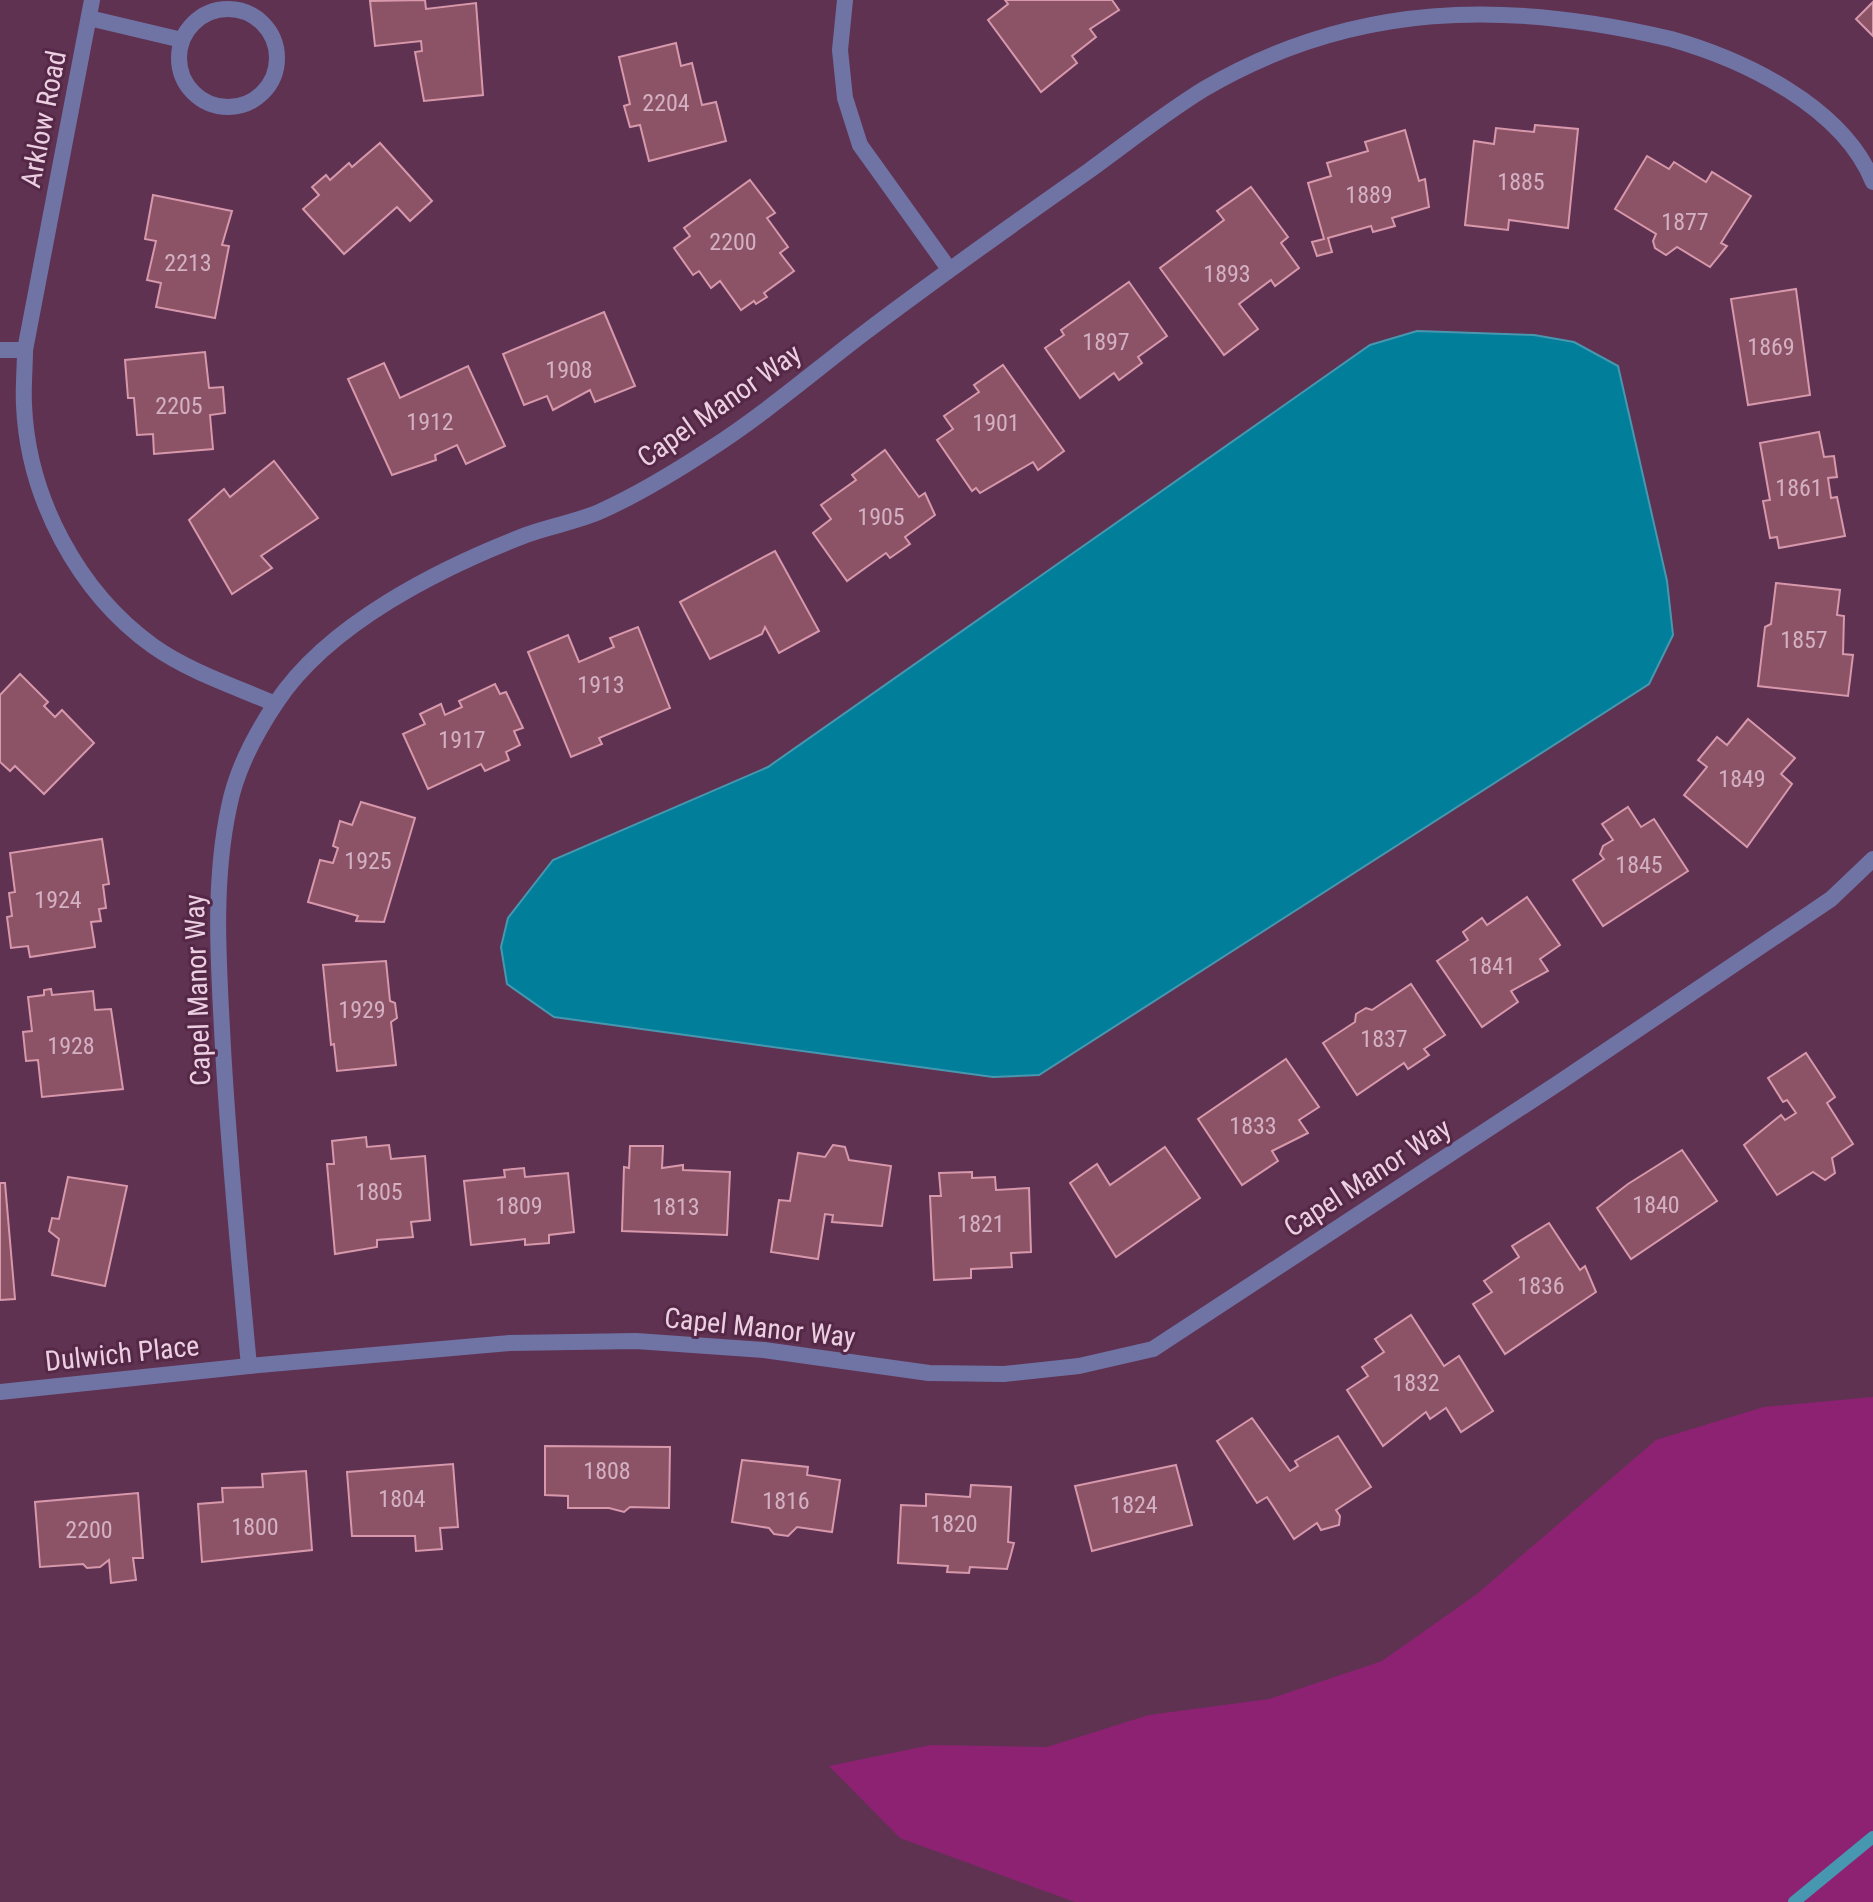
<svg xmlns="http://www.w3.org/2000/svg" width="1873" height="1902" viewBox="0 0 1873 1902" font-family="'Roboto Condensed',sans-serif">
<rect width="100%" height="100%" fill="#603252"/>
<!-- green -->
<path fill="#8d2273" d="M1873,1397V1902H1075L900,1838L829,1766L931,1745L1047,1747L1149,1715L1269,1699L1382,1661L1477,1594L1656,1440L1764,1407Z"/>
<!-- water -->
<path fill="#017f9a" stroke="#4897b0" stroke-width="2" d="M1417,331L1534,335L1574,342L1618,366L1667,581L1673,635L1649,684L1039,1075L993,1077L554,1017L507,984L501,947L508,918L553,860L768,767L1370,345Z"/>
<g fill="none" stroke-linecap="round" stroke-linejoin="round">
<!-- stream -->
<path stroke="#4897b0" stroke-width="12" d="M1794,1902L1873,1837"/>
</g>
<!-- building -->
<g fill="#8c5265" stroke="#d798ab" stroke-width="2">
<path d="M425,0L426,9L476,3L483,95L424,101L415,52L422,51L421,41L375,46L370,1Z"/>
<path d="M1005,0H1112L1119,10L1090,29L1096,37L1072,56L1077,63L1041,92L988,20L1008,4Z"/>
<path d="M1873,2V36L1856,19Z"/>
<path d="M676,43L681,66L692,63L702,105L716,102L726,141L649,161L640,125L630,127L624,106L630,104L619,57Z"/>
<path d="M1535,125L1578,129L1568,228L1509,220L1508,230L1465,225L1474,141L1494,144L1496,128L1534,132Z"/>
<path d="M1405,130L1419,181L1425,179L1429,207L1392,218L1395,226L1373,232L1371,226L1328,238L1332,252L1317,256L1312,242L1324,239L1308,183L1331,176L1327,163L1368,151L1365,142Z"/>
<path d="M380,143L432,201L410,221L397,207L344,254L303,209L319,195L312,187L326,175L330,180L349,163L352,167Z"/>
<path d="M1647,156L1669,169L1674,162L1706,182L1712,172L1751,196L1721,243L1727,246L1710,267L1677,247L1666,255L1655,248L1653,241L1656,234L1615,209Z"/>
<path d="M750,180L775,213L767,218L788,247L780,253L794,271L764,293L767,297L756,304L754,301L741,310L720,281L711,288L699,271L693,275L674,248L690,236L684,228Z"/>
<path d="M1251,187L1288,237L1281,243L1299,268L1275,286L1271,280L1239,304L1258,329L1224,355L1160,268L1224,220L1217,211Z"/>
<path d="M153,195L232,211L222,245L229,246L215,318L156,307L161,283L147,280L156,241L145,239Z"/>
<path d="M1129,282L1167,336L1138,357L1142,363L1119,380L1114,373L1080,398L1045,348L1064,335L1061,330Z"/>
<path d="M1796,289L1810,395L1748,405L1731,299Z"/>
<path d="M604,312L635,386L595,402L590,390L553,410L547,396L524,405L503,354Z"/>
<path d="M205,352L209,388L223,387L225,413L210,415L213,449L154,454L153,434L137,435L134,398H128L125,360Z"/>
<path d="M384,363L400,398L468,366L505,446L466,464L457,445L435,455L436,460L392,475L348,379Z"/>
<path d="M1003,365L1064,451L1038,470L1033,462L980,493L976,488L972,491L937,440L953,429L944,416L979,392L974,385Z"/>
<path d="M1819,432L1824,457L1834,456L1837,477L1828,478L1831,498L1837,497L1845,536L1779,548L1777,537L1770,538L1763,501L1770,500L1760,443Z"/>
<path d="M885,450L919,497L925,493L935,515L905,537L910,544L890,558L886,553L847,581L813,533L831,519L821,505L856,480L852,475Z"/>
<path d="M274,461L318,518L261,556L272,568L232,594L189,520L224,489L230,497Z"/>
<path d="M775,551L819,631L779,653L765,627L762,634L710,659L680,602Z"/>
<path d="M1776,583L1840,590L1837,615L1844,616L1843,654L1853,655L1848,696L1758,686L1765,627L1771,624Z"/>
<path d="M638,627L670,708L599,738L602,744L571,757L528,652L568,635L579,662L614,647L610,638Z"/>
<path d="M20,674L48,702L44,706L55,717L62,710L94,743L44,794L15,766L10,771L0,762V695Z"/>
<path d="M495,684L500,694L506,692L523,728L514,731L520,745L506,752L509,760L485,771L481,764L428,789L403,734L425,724L420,714L441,704L445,715L462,707L459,701Z"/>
<path d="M1748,719L1795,758L1781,774L1792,784L1747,847L1684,795L1707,767L1698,760L1717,737L1727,745Z"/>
<path d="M361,802L415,818L384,922L356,921L358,916L308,902L320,860L333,863L338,848L333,846L340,821L352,825Z"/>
<path d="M1628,807L1641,827L1654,819L1688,871L1603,926L1573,880L1604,859L1600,854L1603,846L1613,840L1602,824Z"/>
<path d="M102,839L109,884L103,885L106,908L99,909L101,921L91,922L95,947L30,957L28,946L11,948L7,917L12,916L9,893L15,892L10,853Z"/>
<path d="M1527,897L1560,945L1540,959L1548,971L1511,991L1518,1002L1482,1027L1437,961L1468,940L1463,932L1482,918L1487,925Z"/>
<path d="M386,961L390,1001L395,1003L397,1018L391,1022L396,1065L337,1071L334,1044L331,1045L323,965Z"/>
<path d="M1411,984L1445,1035L1424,1049L1429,1055L1408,1069L1404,1063L1357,1095L1323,1043L1355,1022L1356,1014L1366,1008L1372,1010Z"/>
<path d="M51,989L52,995L93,991L95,1010L111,1009L123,1089L42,1097L38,1060L26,1061L23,1032L32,1031L28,997L44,995V990Z"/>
<path d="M1806,1053L1835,1097L1827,1103L1853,1144L1832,1158L1835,1173L1825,1180L1813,1172L1777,1195L1744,1145L1781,1115L1785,1120L1796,1113L1787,1100L1783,1102L1768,1078Z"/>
<path d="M1286,1059L1319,1107L1299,1120L1308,1133L1272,1151L1278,1161L1242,1185L1198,1119Z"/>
<path d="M366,1137L367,1147L389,1145L391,1159L425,1156L430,1220L411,1222L413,1237L377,1240V1247L335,1254L327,1164H334L332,1141Z"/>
<path d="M833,1145L845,1147L849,1160L891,1166L882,1226L832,1222L833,1215L825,1214L818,1259L771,1252L779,1200L790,1201L798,1153L825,1157Z"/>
<path d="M630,1146H663L662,1168L683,1165V1170L730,1172L727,1235L622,1231L624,1167L629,1168Z"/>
<path d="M1165,1147L1200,1198L1116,1257L1070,1183L1097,1164L1110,1185Z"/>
<path d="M1682,1150L1717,1201L1631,1259L1597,1208L1628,1184Z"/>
<path d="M524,1168L525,1177L568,1173L574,1232L549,1235V1243L525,1245V1239L471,1245L464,1181L505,1177L504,1170Z"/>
<path d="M972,1172V1178L995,1177L996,1190L1029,1188L1031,1252L1011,1253L1012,1267L971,1269V1278L934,1280L930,1196H941L939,1173Z"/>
<path d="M68,1177L127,1186L105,1286L52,1275L59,1239L49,1231L52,1218L59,1219Z"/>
<path d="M0,1183H5L15,1299L0,1300Z"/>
<path d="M1549,1223L1580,1270L1585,1266L1596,1292L1505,1354L1473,1304L1492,1292L1484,1281L1519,1257L1512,1246Z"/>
<path d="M1411,1315L1444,1366L1459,1356L1493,1411L1461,1432L1446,1408L1430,1419L1426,1412L1383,1446L1347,1390L1368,1376L1362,1367L1384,1352L1375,1339Z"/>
<path d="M1252,1418L1290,1471L1298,1466L1295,1461L1338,1436L1371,1487L1336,1510L1340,1516L1339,1525L1321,1530L1317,1523L1294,1539L1267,1497L1257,1503L1217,1441Z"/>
<path d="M545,1446L670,1447L669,1508L630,1507L624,1512L609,1508H568V1496L545,1495Z"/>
<path d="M742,1460L808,1467L807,1475L840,1480L832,1532L797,1527L788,1536L774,1534L769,1528L732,1522Z"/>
<path d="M453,1464L458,1527L440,1528L442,1549L416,1551L415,1536H352L347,1472Z"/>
<path d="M1176,1465L1192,1525L1092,1551L1075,1486Z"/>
<path d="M306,1471L312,1550L202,1562L198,1504L223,1502L222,1488L263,1487L262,1474Z"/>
<path d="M971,1485L1011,1487L1008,1542L1014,1543L1007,1569L970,1567L969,1573L947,1572L948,1566L898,1563L901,1505L926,1506V1494L970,1497Z"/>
<path d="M138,1493L143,1558H133L136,1580L111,1583L109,1560L100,1567L87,1568L83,1564L40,1567L35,1502Z"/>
</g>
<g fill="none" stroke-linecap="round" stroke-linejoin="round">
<!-- street -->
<g stroke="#7074a5" stroke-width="16">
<path d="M92,0L25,350C25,368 23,387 24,405C28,498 78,592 153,646C190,672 234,686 275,704"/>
<path d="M845,0L840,50L845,98L860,145L949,269"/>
<circle cx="228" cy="58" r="49"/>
<path d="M89,18L182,40"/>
<path d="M0,350H25"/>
<path d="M249,1366C239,1260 229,1154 223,1048C219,968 212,886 229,807C236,771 256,733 276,703C328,624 440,568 526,535C550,526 576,522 599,512C637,495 675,472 710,449C763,415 812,373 863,334C937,278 1013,224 1090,170C1127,143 1165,113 1204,89C1354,1 1507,0 1671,39C1745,60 1843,107 1873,182"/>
<path d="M0,1392L249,1366L510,1343L636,1341L764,1350L929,1373L1004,1374L1079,1366L1153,1349L1560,1082L1831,899L1873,859"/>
</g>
</g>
<g text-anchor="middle" stroke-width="6" stroke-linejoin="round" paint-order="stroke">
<!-- number labels -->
<g font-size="24" fill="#d4b0c3">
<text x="666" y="111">2204</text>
<text x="1521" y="190">1885</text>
<text x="1369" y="203">1889</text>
<text x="1685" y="230">1877</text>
<text x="733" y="250">2200</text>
<text x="188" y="271">2213</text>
<text x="1227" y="282">1893</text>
<text x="1106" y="350">1897</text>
<text x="1771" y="355">1869</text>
<text x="569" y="378">1908</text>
<text x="179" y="414">2205</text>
<text x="430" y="430">1912</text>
<text x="996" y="431">1901</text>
<text x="1799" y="496">1861</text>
<text x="881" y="525">1905</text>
<text x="1804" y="648">1857</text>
<text x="601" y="693">1913</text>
<text x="462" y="748">1917</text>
<text x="1742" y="787">1849</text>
<text x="368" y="869">1925</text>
<text x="1639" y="873">1845</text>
<text x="58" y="908">1924</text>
<text x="1492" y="974">1841</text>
<text x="362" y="1018">1929</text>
<text x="1384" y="1047">1837</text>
<text x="71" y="1054">1928</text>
<text x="1253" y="1134">1833</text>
<text x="379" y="1200">1805</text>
<text x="1656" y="1213">1840</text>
<text x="519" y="1214">1809</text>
<text x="676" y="1215">1813</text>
<text x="981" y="1232">1821</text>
<text x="1541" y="1294">1836</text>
<text x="1416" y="1391">1832</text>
<text x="607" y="1479">1808</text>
<text x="402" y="1507">1804</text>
<text x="786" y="1509">1816</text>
<text x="1134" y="1513">1824</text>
<text x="954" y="1532">1820</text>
<text x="255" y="1535">1800</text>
<text x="89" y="1538">2200</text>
</g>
<!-- street labels -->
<g font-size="28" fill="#ecd0e2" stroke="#552847">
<text transform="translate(43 119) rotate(-79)" y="10">Arklow Road</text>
<text transform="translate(719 405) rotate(-35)" y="10">Capel Manor Way</text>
<text transform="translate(197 990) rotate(-92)" y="10">Capel Manor Way</text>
<text transform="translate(1367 1177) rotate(-33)" y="10">Capel Manor Way</text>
<text transform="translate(760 1327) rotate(6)" y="10">Capel Manor Way</text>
<text transform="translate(122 1353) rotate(-6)" y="10">Dulwich Place</text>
</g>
</g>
</svg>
